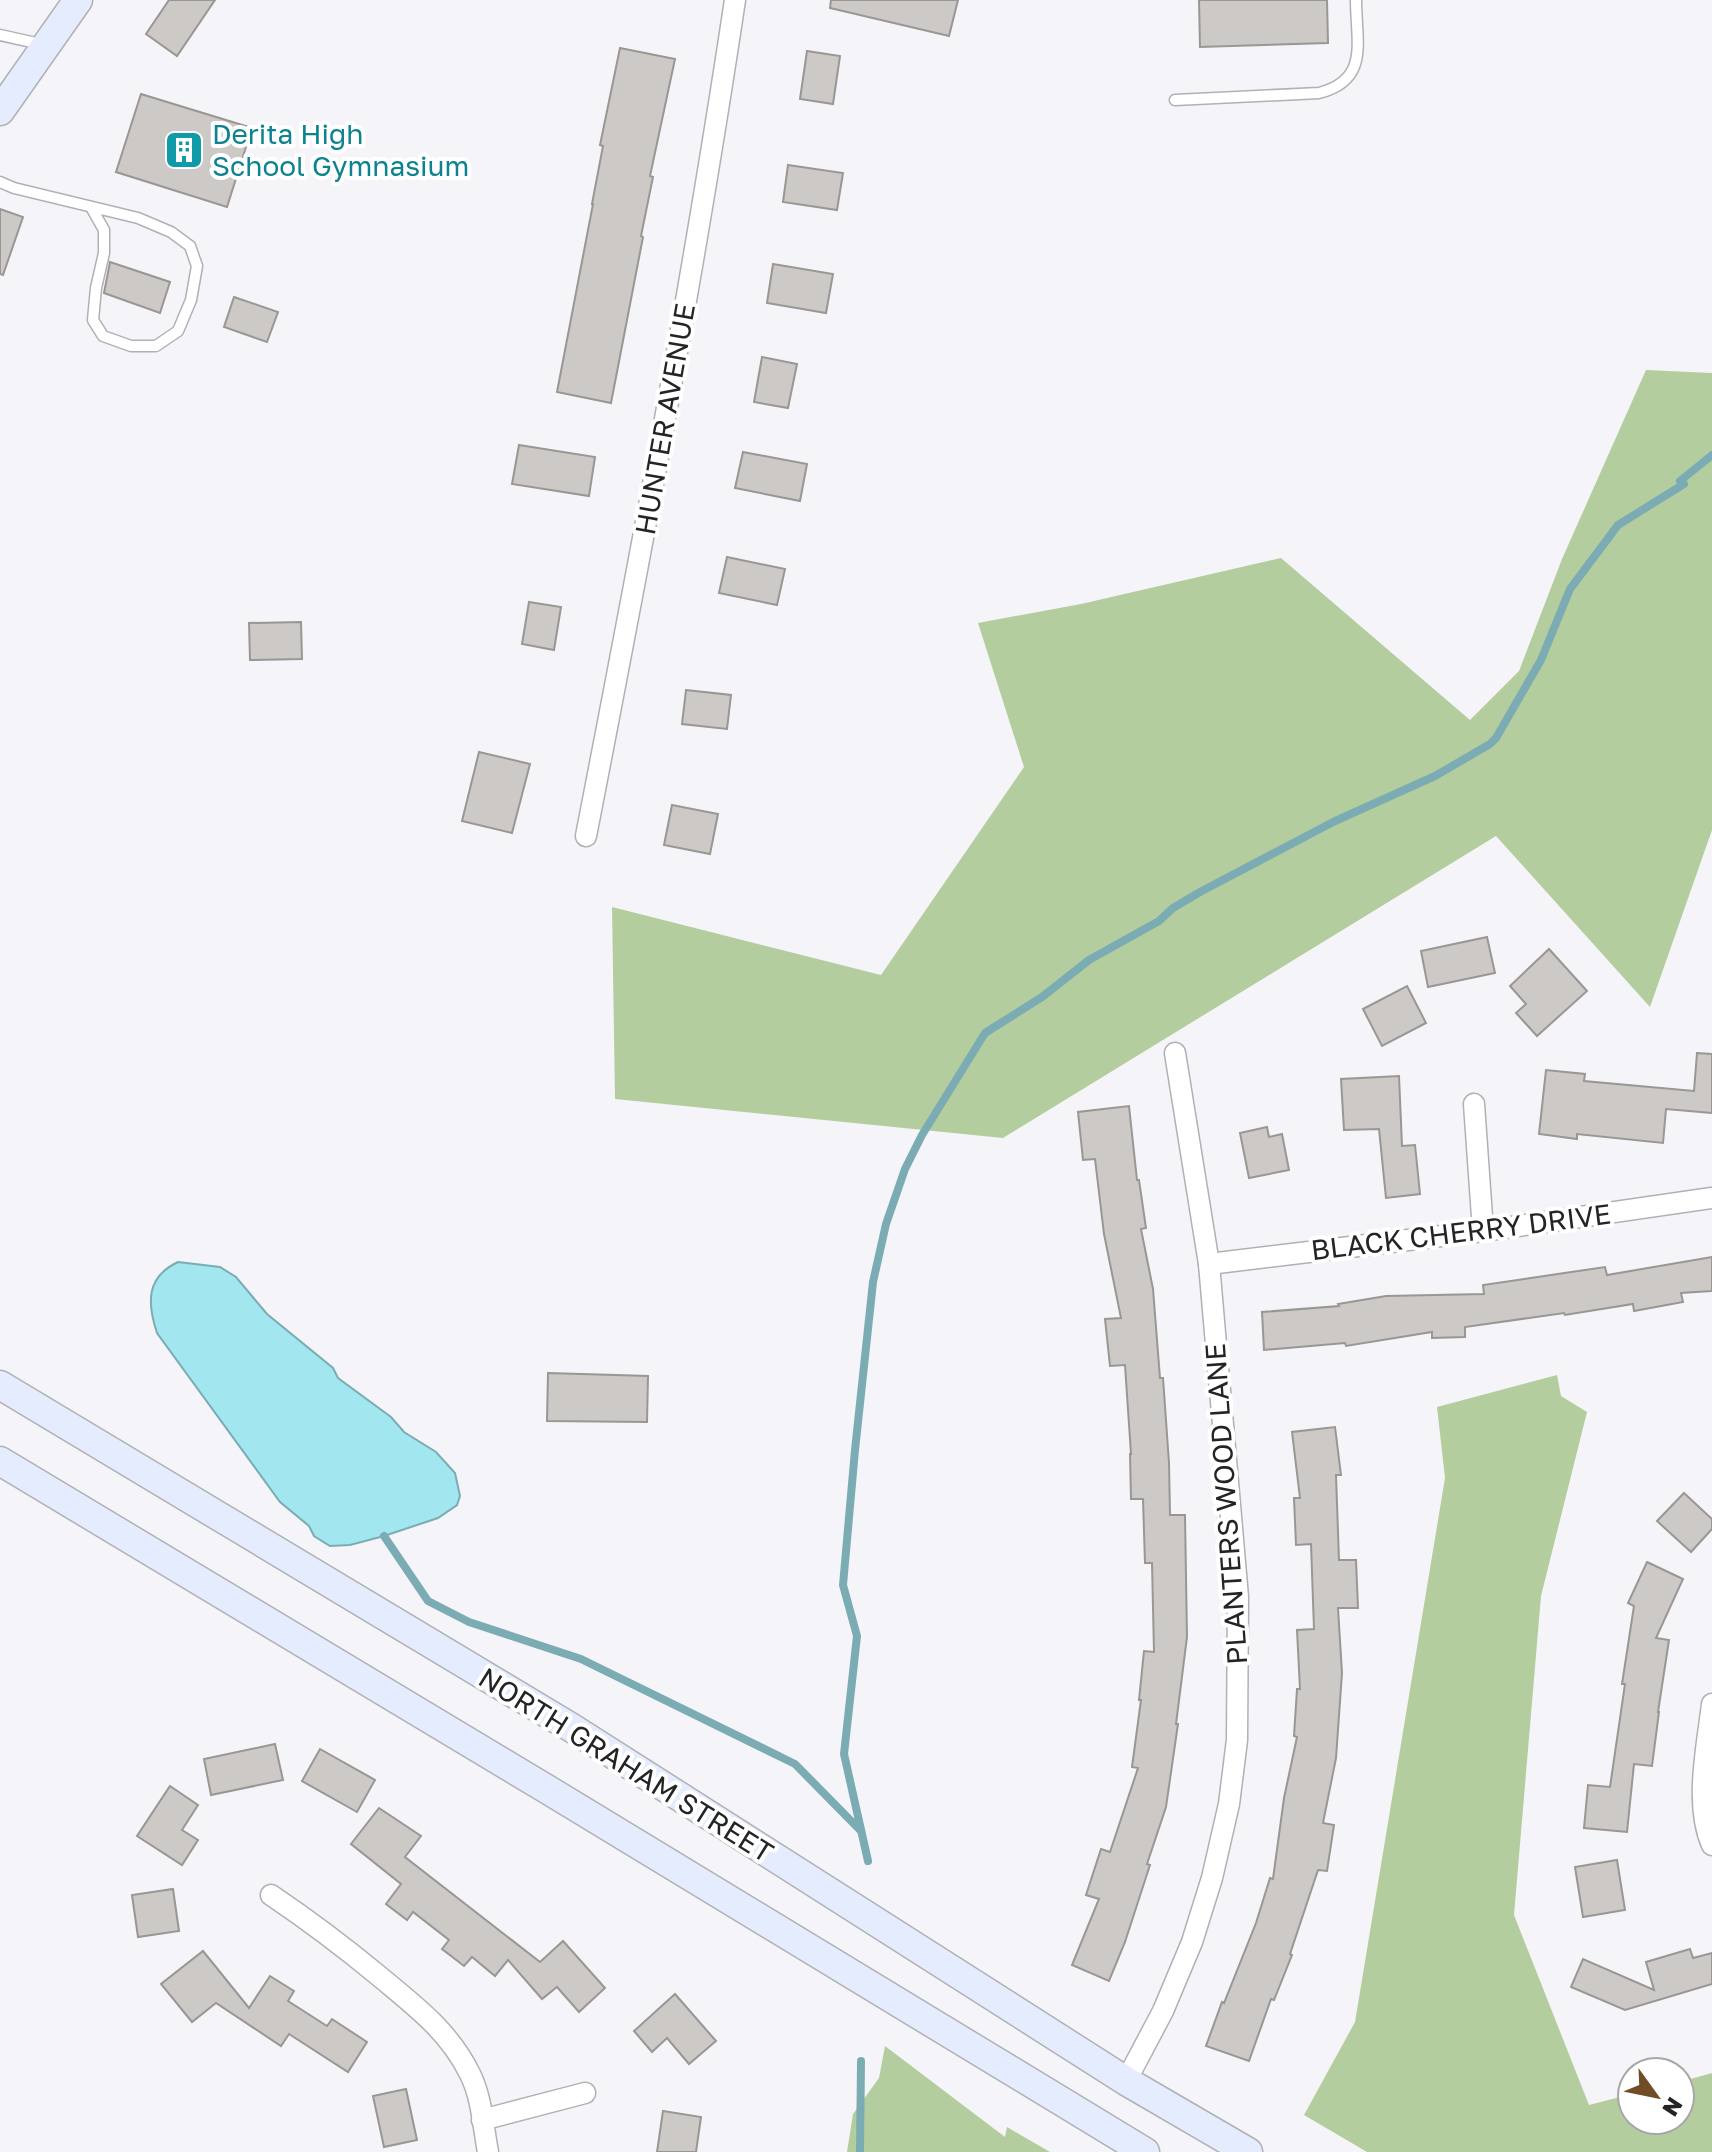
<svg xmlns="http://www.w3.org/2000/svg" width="1712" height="2152" viewBox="0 0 1712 2152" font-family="'Golos Text',sans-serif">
<rect width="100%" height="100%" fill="#f5f5f9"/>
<!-- forest -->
<g fill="#b4cd9e">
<path d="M1646,370L1712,373V830L1650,1007L1496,836L1003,1138L615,1099L612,907L881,975L1024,767L978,623L1081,604L1281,558L1470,720L1519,671L1562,559Z"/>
<path d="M1557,1375L1561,1396L1587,1412L1541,1596L1514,1915L1589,2105L1632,2094V2120H1680V2082L1712,2073V2152H1367L1304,2115L1355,2022L1445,1478L1437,1407Z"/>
<path d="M885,2046L1005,2137L1007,2127L1050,2152H847L853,2114L879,2078Z"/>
</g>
<!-- water -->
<path fill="#a2e7f0" stroke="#7cacb3" stroke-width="2" d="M178,1262L220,1267L236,1277L267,1314L333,1368L338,1378L391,1417L404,1432L436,1452L455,1473L460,1496L457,1505L438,1518L384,1536L350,1545L330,1546L314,1536L309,1526L280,1502L157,1333C147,1303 146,1277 178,1262Z"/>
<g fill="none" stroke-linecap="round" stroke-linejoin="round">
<!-- stream -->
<g stroke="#7cacb3" stroke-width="8">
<path d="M384,1536L428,1601L469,1622L581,1659L795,1764L861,1831"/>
<path d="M868,1861L844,1754L857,1636L843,1585L855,1450L873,1282L886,1224L905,1169L922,1135L985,1033L1042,997L1089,960L1159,921L1173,908L1200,892L1333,822L1435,776L1490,744L1496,738L1541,660L1570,589L1618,525L1684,484L1680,481L1712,455"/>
<path d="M860,2152L861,2061"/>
</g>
</g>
<!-- building -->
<g fill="#ccc9c6" stroke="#999793" stroke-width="2">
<path d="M169,0H215L177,56L146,34Z"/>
<path d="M831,0H958L949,36L830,8Z"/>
<path d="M1199,0H1327L1328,43L1200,47Z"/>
<path d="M620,48L675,59L650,176L653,177L641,236L643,237L611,403L557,392L593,204H592L603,146L600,145Z"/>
<path d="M807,51L840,56L833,104L800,99Z"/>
<path d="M141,94L252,128L227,207L116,172Z"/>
<path d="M788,165L843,173L837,210L783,202Z"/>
<path d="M0,209L23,217L3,275L0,274Z"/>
<path d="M110,262L170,282L160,313L104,293Z"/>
<path d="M773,264L833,274L826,313L767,303Z"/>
<path d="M234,297L278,312L267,342L224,327Z"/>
<path d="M762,357L797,364L788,408L754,402Z"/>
<path d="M519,445L595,457L589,496L512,484Z"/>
<path d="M743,452L807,464L800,501L735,488Z"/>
<path d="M727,557L785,569L777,605L719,593Z"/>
<path d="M529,602L561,607L554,650L522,644Z"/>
<path d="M301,622L302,659L250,660L249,623Z"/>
<path d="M686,690L731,695L727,729L682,724Z"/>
<path d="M479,752L530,764L512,833L462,821Z"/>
<path d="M672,805L718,814L710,854L664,845Z"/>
<path d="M1487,937L1495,973L1428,987L1421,951Z"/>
<path d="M1549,949L1587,991L1537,1036L1516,1013L1526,1004L1510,986Z"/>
<path d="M1407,986L1426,1023L1382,1046L1363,1009Z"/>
<path d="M1697,1053L1712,1054V1113L1666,1109L1663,1143L1577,1134V1139L1539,1134L1546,1070L1585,1074L1584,1081L1694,1091Z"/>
<path d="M1399,1076L1402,1146L1415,1145L1420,1194L1386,1198L1379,1129L1344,1130L1341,1079Z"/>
<path d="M1129,1106L1137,1180H1139L1146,1228L1141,1229L1153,1289L1160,1378H1163L1169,1463L1170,1515H1185L1187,1637L1176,1724H1178L1166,1807L1147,1864L1150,1865L1125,1942L1109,1981L1072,1965L1099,1899L1086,1895L1101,1849L1110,1852L1138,1768L1132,1767L1141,1700H1139L1144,1651L1154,1652L1152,1563H1145L1143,1499H1131L1130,1454H1131L1125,1365L1110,1366L1105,1319L1121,1318L1104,1234L1095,1159L1083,1160L1078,1112Z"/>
<path d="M1267,1127L1269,1137L1282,1134L1289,1170L1249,1178L1240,1133Z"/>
<path d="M1712,1257V1291L1681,1293L1683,1302L1634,1311L1633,1304L1565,1315L1564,1313L1465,1327V1337L1432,1338V1332L1346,1346L1345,1343L1264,1350L1262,1312L1339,1306L1338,1304L1386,1296L1484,1294L1483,1285L1605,1267L1607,1275Z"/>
<path d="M548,1373L648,1376L647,1422L547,1421Z"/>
<path d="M1335,1427L1341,1475H1336L1339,1560H1356L1358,1608H1338L1342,1673L1336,1758L1323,1823L1334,1825L1327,1871L1318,1870L1290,1954L1292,1955L1274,2000L1271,1999L1249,2061L1206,2046L1222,2002L1224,2003L1256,1923L1270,1878L1273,1879L1284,1798L1297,1737L1294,1736L1297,1689H1300L1297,1630L1314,1629L1311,1544L1296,1545L1294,1498H1300L1292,1432Z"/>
<path d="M1684,1493L1712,1519V1529L1691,1552L1657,1521Z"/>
<path d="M1647,1562L1683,1579L1656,1638L1669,1640L1658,1712H1659L1652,1766L1634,1764L1627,1832L1584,1828L1588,1785L1610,1787L1625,1684H1622L1634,1606L1628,1603Z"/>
<path d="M275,1744L283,1780L211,1795L204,1759Z"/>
<path d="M320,1749L375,1780L357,1812L302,1781Z"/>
<path d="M170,1786L198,1805L182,1830L198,1840L182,1865L137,1836Z"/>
<path d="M379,1808L421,1836L405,1857L540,1962L563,1941L605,1988L579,2012L557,1987L542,1999L508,1960L495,1976L472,1957L464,1966L442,1949L449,1940L413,1912L407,1920L386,1904L401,1884L351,1844Z"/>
<path d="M1617,1860L1625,1910L1583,1917L1575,1867Z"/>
<path d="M173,1889L179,1931L138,1937L132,1895Z"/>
<path d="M1690,1949L1693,1958L1712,1953V1984L1625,2010L1571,1987L1583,1959L1654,1990L1646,1962Z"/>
<path d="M203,1951L249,2008L270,1976L294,1991L288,2001L327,2026L332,2019L367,2042L348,2072L289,2034L281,2046L216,2003L192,2022L161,1984Z"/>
<path d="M675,1994L716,2041L689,2064L667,2038L652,2052L634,2031Z"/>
<path d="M406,2089L417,2140L384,2147L373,2096Z"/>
<path d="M663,2111L701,2117L696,2152H657Z"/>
</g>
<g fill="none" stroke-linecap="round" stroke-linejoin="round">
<defs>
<g id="lane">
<path d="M0,35L45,45"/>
<path d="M1175,100L1319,93C1370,80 1356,42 1356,0"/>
<path d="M0,182L14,188L138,218L171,232L190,246L197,266L191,300L178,331L156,346H131L103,336L93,320L96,288L104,253V230L91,207"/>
</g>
<g id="street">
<path d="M586,836C640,558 693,280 735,0"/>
<path d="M1474,1104L1483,1231"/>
<path d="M1209,1264L1483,1231L1712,1198"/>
<path d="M1712,1704C1707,1747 1694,1804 1712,1845"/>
<path d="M271,1895C308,1920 344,1947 379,1976C415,2006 449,2031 470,2074C482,2098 483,2126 488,2152"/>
<path d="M1126,2081L1163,2011L1192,1942L1212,1878L1229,1804L1237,1740L1238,1597L1209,1264L1175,1053"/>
<path d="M482,2120L585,2093"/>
</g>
<g id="secondary">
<path d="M0,111L78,0"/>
<path d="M0,1385L572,1728L1126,2081L1248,2152"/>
<path d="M0,1461L545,1788L1145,2152"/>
</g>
</defs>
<!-- lane casing -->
<use href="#lane" stroke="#b0b1b4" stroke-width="13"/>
<!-- street casing -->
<use href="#street" stroke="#b0b1b4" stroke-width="23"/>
<!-- secondary casing -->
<use href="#secondary" stroke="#b0b1b4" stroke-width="31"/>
<!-- lane -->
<use href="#lane" stroke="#fff" stroke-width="10"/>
<!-- street -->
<use href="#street" stroke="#fff" stroke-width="20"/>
<!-- secondary -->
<use href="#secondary" stroke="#e4ecfe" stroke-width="28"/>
</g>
<!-- icons -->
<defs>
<symbol id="building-square" viewBox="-11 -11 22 22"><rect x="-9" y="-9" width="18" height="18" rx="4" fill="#0f9aa8" stroke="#fff"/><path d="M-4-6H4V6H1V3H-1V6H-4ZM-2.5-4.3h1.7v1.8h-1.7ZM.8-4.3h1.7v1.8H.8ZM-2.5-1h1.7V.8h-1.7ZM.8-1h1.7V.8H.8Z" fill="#fff"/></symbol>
</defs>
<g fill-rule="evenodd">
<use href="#building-square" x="162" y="128" width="44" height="44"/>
</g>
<g text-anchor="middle" stroke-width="8" stroke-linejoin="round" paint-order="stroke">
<!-- culture labels -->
<g font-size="28" fill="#0d838f" stroke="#fff" text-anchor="start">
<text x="212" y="144">Derita High<tspan x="212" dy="32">School Gymnasium</tspan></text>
</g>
<!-- street labels -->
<g font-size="28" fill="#232425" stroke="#fff">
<text transform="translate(665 419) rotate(-80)" y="10">HUNTER AVENUE</text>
<text transform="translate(1461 1232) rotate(-7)" y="10">BLACK CHERRY DRIVE</text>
<text transform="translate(1226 1504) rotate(-94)" y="10">PLANTERS WOOD LANE</text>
<text transform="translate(626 1765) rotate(32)" y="10">NORTH GRAHAM STREET</text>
</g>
</g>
<!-- north arrow -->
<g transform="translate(1656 2096) rotate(123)"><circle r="38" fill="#ffffff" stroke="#a7a7a8" stroke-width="2"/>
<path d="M0-6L14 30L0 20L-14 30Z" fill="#714d27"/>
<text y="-12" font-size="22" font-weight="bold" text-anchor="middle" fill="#232425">N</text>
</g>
</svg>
